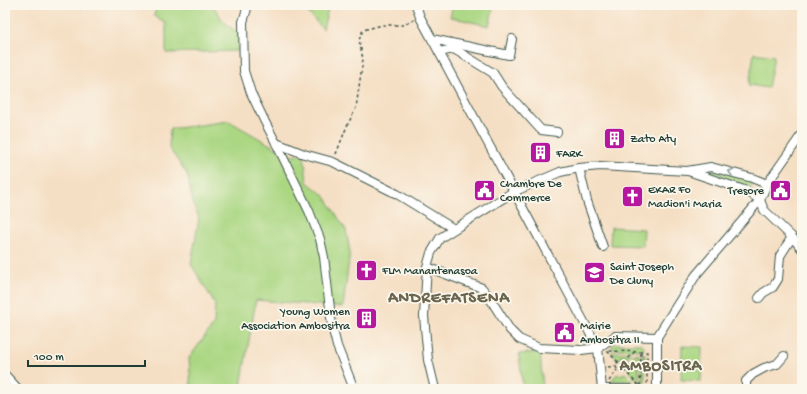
<svg xmlns="http://www.w3.org/2000/svg" width="807" height="394" viewBox="0 0 807 394" font-family="'Gochi Hand',sans-serif">
<rect width="100%" height="100%" fill="#fbf7ec"/>
<filter id="ink" filterUnits="userSpaceOnUse"><feTurbulence type="fractalNoise" baseFrequency=".025" numOctaves="2"/><feDisplacementMap in="SourceGraphic" scale="8" xChannelSelector="R" yChannelSelector="G"/><feConvolveMatrix kernelMatrix="1 2 1 2 8 2 1 2 1" color-interpolation-filters="sRGB"/></filter>
<filter id="wash" filterUnits="userSpaceOnUse"><feTurbulence type="fractalNoise" baseFrequency=".012" numOctaves="4" result="noise"/><feDisplacementMap in="SourceGraphic" scale="16" xChannelSelector="R" yChannelSelector="G"/><feGaussianBlur stdDeviation="0.9" result="paint"/><feColorMatrix in="noise" values="0 0 0 0 0 0 0 0 0 0 0 0 0 0 0 0 0 1.4 0 .05"/><feComposite in="paint" operator="in"/></filter>
<g filter="url(#wash)">
<rect width="100%" height="100%" fill="#f5dfc4"/>
<!-- green -->
<g fill="#abd783" stroke="#658a5c">
<path d="M157,5H213L223,21L240,35L238,51L166,53V24L154,16Z"/>
<path d="M301,5H329L323,29Z"/>
<path d="M453,5H478L493,9L489,26L450,17Z"/>
<path d="M754,53L774,56L768,88L749,85Z"/>
<path d="M229,121L288,155L304,154L307,182L324,195L346,230L350,252L343,307L256,300L241,386L234,389H191L189,358L214,324L215,304L191,264L199,218L193,203L187,174L169,148L170,129Z"/>
<path d="M713,168L753,182L751,187L711,174Z"/>
<path d="M611,227L644,229L643,246L610,245Z"/>
<path d="M614,344H642L644,346V349L642,350L613,349L611,346Z"/>
<path d="M682,346L702,347L701,381L681,380Z"/>
<path d="M540,352L543,389H523L519,354Z"/>
<path d="M611,352L632,353L627,358L624,357L617,359Z"/>
<path d="M636,353L639,354V382L629,371L630,368L629,361Z"/>
<rect x="642" y="354" width="3" height="28"/>
<path d="M625,373L633,381H611L617,374L620,375Z"/>
</g>
</g>
<g filter="url(#ink)">
<g fill="none" stroke-linecap="round" stroke-linejoin="round">
<defs>
<g id="minor">
<path d="M248,5L243,22L244,71L251,93L265,122L276,143L309,211L320,239L324,257L332,326L337,346L354,389"/>
<path d="M416,5L420,17L432,39L598,348L602,389"/>
<path d="M432,39L509,55L512,39"/>
<path d="M439,52L454,49L493,73L502,87L541,130L557,132"/>
<path d="M276,143L304,154L333,162L397,194L454,229"/>
<path d="M579,168L587,201L603,247"/>
<path d="M688,171L747,191L760,200L764,210L792,237L802,249"/>
<path d="M427,267L482,288L489,297L510,330L519,339L539,348L581,350L598,348L615,336L657,337"/>
<path d="M759,298L763,293L773,287L778,279L780,256L792,237"/>
<path d="M5,375L18,389"/>
<path d="M435,389L428,360L424,316L427,267L431,253L440,238L513,192L560,172L579,168L600,166L687,171L711,167L752,178L767,184"/>
<path d="M602,389H630"/>
<path d="M657,389V337L696,275L760,200L767,184L802,134"/>
<path d="M746,389V381L753,374L764,368L777,364L784,356"/>
</g>
</defs>
<!-- minor casing -->
<use href="#minor" stroke="#3f554a" stroke-width="10"/>
<!-- path -->
<g stroke="#3f554a" stroke-width="1.5" stroke-dasharray="3 3" stroke-linecap="butt">
<path d="M336,154L347,126L356,108L363,59L359,40L363,30L383,25H403L414,20"/>
<circle cx="621" cy="366" r="5"/>
<path d="M618,362L607,351L647,352V389"/>
<path d="M625,363L634,352"/>
<path d="M608,367L616,366"/>
<path d="M624,370L642,389"/>
<path d="M609,381L617,370"/>
<path d="M640,386L641,352"/>
</g>
<!-- minor -->
<use href="#minor" stroke="#fff" stroke-width="8"/>
</g>
<!-- one-way arrows -->
<defs><path id="oneway-chevron" d="M-2-3.5L2.5 0L-2 3.5" fill="none" stroke-width="1.6" stroke-linecap="round" stroke-linejoin="round"/></defs>
<use stroke="#8f9e9a" href="#oneway-chevron" transform="translate(731 172) rotate(-165)"/>
</g>
<!-- icons -->
<defs>
<symbol id="building-square" viewBox="-11 -11 22 22"><rect x="-9" y="-9" width="18" height="18" rx="4" fill="#b5179e" stroke="#fbf7ec"/><path d="M-4-6H4V6H1V3H-1V6H-4ZM-2.5-4.3h1.7v1.8h-1.7ZM.8-4.3h1.7v1.8H.8ZM-2.5-1h1.7V.8h-1.7ZM.8-1h1.7V.8H.8Z" fill="#fff"/></symbol>
<symbol id="civic-square" viewBox="-11 -11 22 22"><rect x="-9" y="-9" width="18" height="18" rx="4" fill="#b5179e" stroke="#fbf7ec"/><path d="M-.6-6.5H3V-4.5H.6V-3L4-1V1h2V6H-6V1h2V-1L-.6-3ZM-1.2 2.5V6h2.4V2.5Z" fill="#fff"/></symbol>
<symbol id="church-square" viewBox="-11 -11 22 22"><rect x="-9" y="-9" width="18" height="18" rx="4" fill="#b5179e" stroke="#fbf7ec"/><path d="M-1.2-6h2.4v3.5h3.3v2.4h-3.3V6h-2.4V-.1h-3.3v-2.4h3.3Z" fill="#fff"/></symbol>
<symbol id="school-square" viewBox="-11 -11 22 22"><rect x="-9" y="-9" width="18" height="18" rx="4" fill="#b5179e" stroke="#fbf7ec"/><path d="M0-5L7-2L0 1L-7-2ZM-4 1L0 2.5L4 1V4Q0 6-4 4Z" fill="#fff"/></symbol>
</defs>
<g fill-rule="evenodd">
<use href="#building-square" x="602" y="126" width="25" height="25"/>
<use href="#building-square" x="528" y="140" width="25" height="25"/>
<use href="#civic-square" x="472" y="178" width="25" height="25"/>
<use href="#civic-square" x="768" y="178" width="25" height="25"/>
<use href="#church-square" x="620" y="184" width="25" height="25"/>
<use href="#church-square" x="354" y="258" width="25" height="25"/>
<use href="#school-square" x="582" y="260" width="25" height="25"/>
<use href="#building-square" x="354" y="306" width="25" height="25"/>
<use href="#civic-square" x="552" y="320" width="25" height="25"/>
</g>
<g text-anchor="middle" stroke-width="3.5" stroke-linejoin="round" paint-order="stroke">
<!-- poi labels -->
<g font-size="12" fill="#1f3d34" stroke="#fbf7ec" text-anchor="start">
<text x="630" y="142">Zato Aty</text>
<text x="556" y="157">FARK</text>
<text x="500" y="187">Chambre De<tspan x="500" dy="14">Commerce</tspan></text>
<text x="648" y="193">EKAR Fo<tspan x="648" dy="14">Madion'i Maria</tspan></text>
<text x="764" y="194" text-anchor="end">Tresore</text>
<text x="610" y="270">Saint Joseph<tspan x="610" dy="14">De Cluny</tspan></text>
<text x="382" y="274">FLM Manantenasoa</text>
<text x="350" y="315" text-anchor="end">Young Women<tspan x="350" dy="14">Association Ambositra</tspan></text>
<text x="580" y="329">Mairie<tspan x="580" dy="14">Ambositra II</tspan></text>
</g>
<!-- district labels -->
<g font-size="16" font-weight="bold" letter-spacing="1" fill="#69654f" stroke="#fbf7ec">
<text x="449" y="302">ANDREFATSENA</text>
<text x="661" y="370">AMBOSITRA</text>
</g>
</g>
<!-- margin -->
<rect width="807" height="394" fill="none" stroke="#fbf7ec" stroke-width="20"/>
<!-- scale -->
<path d="M28 360v6h117v-6" fill="none" stroke="#1f3d34" stroke-width="2"/>
<text x="34" y="360" font-size="12" fill="#1f3d34" stroke="#fbf7ec" stroke-width="3" paint-order="stroke">100 m</text>
</svg>
